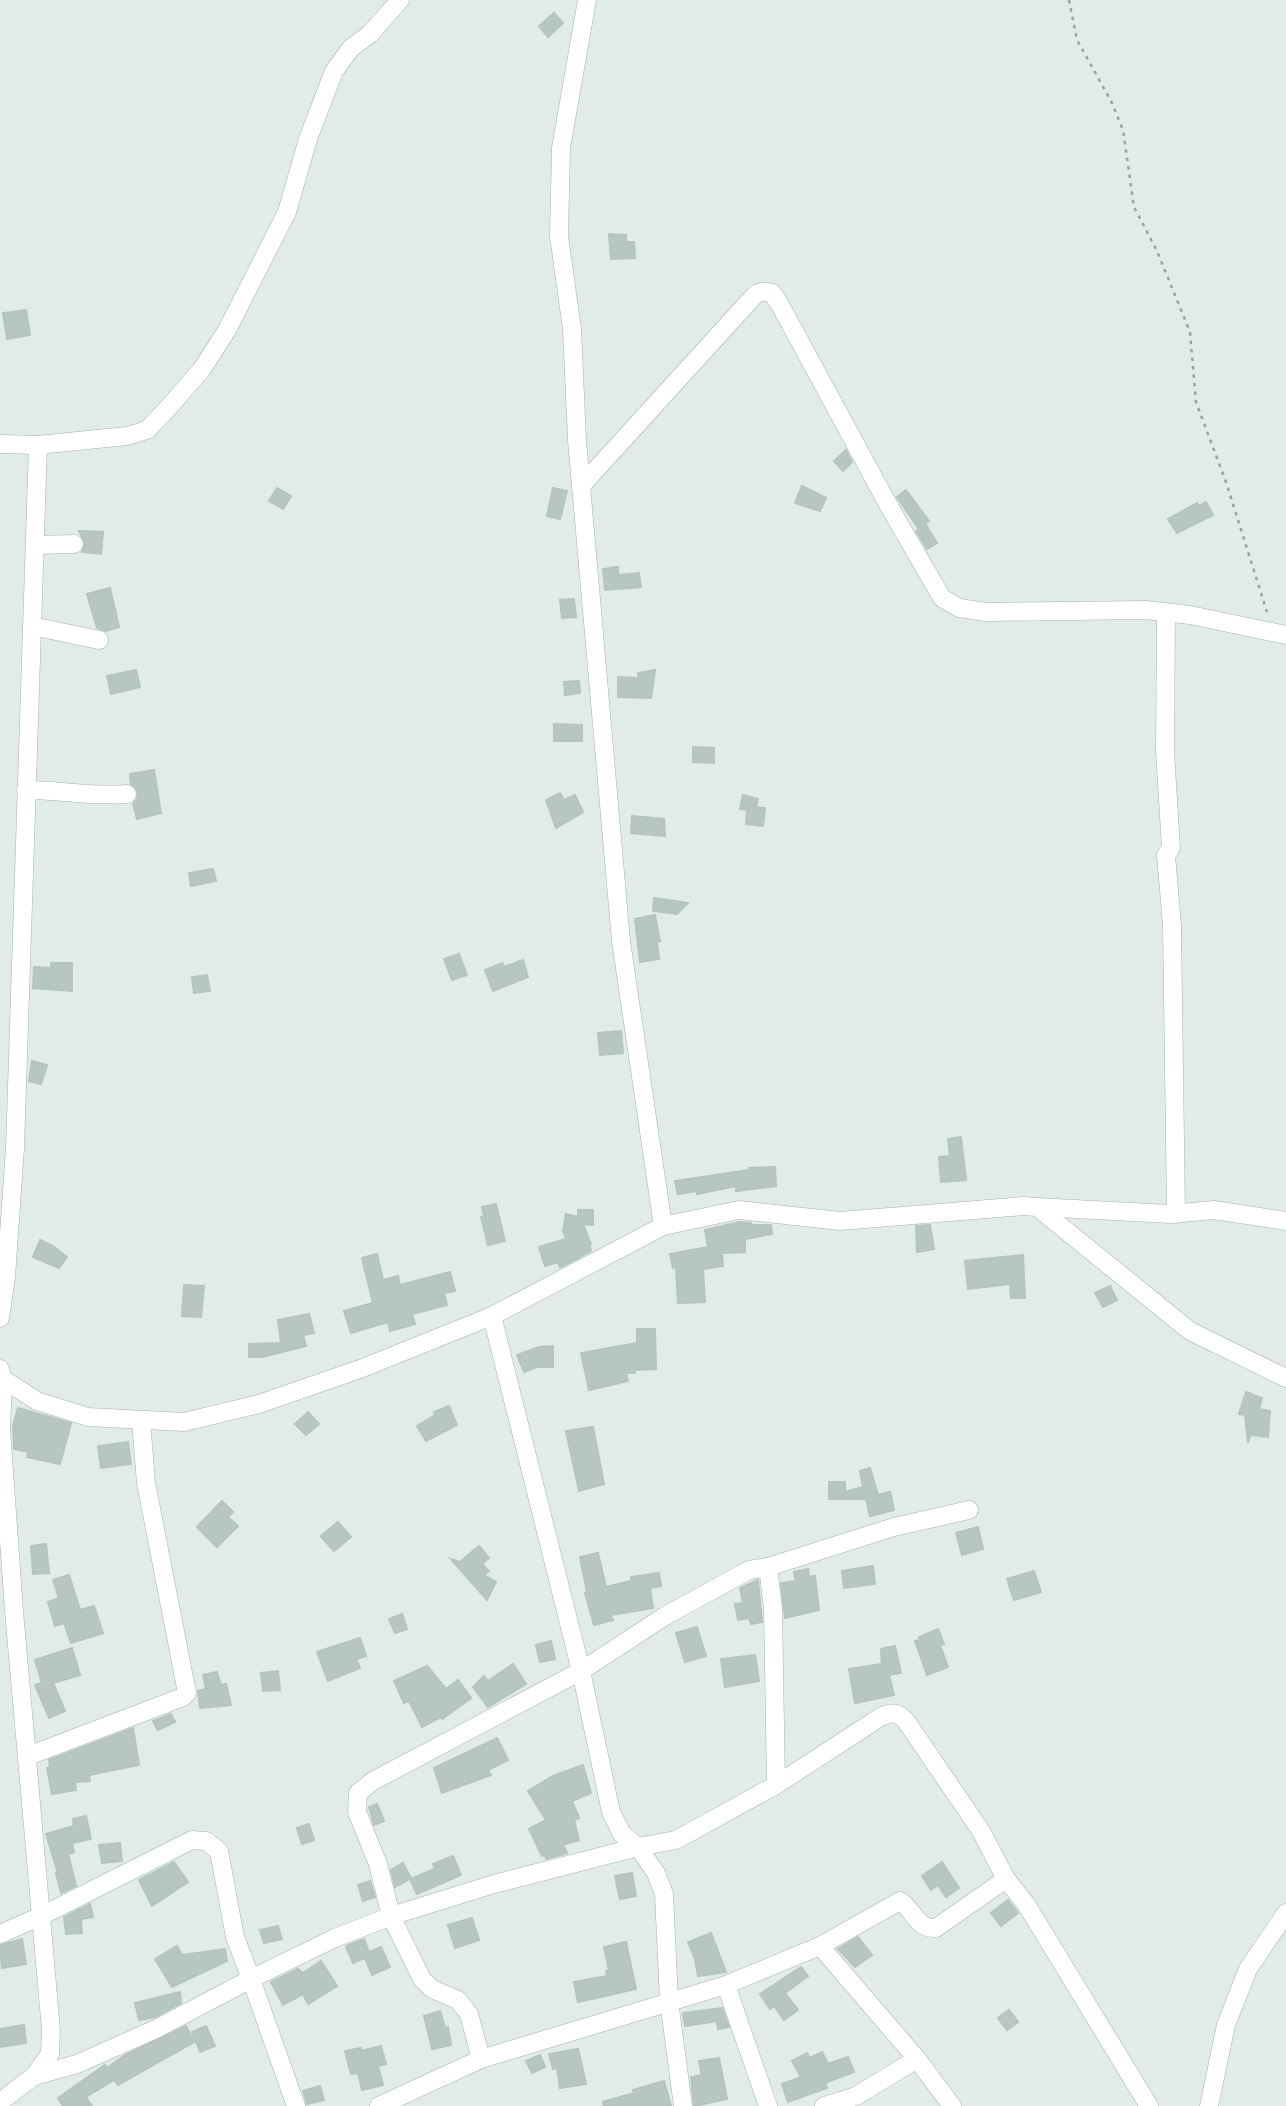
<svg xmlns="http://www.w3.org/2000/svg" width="1286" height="2106" viewBox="0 0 1286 2106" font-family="Rubik,sans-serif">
<rect width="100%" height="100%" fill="#e1ebe8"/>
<!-- building -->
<g fill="#b7c6c1" stroke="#b4c4bf" stroke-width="2">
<path d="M554,13L563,23L548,37L539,26Z"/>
<path d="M609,234L626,235V242H634L635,258L611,259Z"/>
<path d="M26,310L30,335L7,339L3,313Z"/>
<path d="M846,450L852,462L843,471L834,461Z"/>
<path d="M802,486L826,498L820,511L795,503Z"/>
<path d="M277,488L291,496L283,509L269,501Z"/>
<path d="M553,488L567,491L560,519L547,516Z"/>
<path d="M906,490L929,521L918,528L897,497Z"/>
<path d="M1206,502L1213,515L1177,533L1168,519L1197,503L1199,506Z"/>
<path d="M926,525L937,543L927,549L916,531Z"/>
<path d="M79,531L103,532L101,554L82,552L85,543Z"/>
<path d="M618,567V575L639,573L641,587L605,590L603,569Z"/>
<path d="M110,588L119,627L106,631L97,628L87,594Z"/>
<path d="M574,599L576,617L562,618L560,600Z"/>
<path d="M136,670L140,687L111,694L107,676Z"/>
<path d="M655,670L651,698L618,697V677L639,678L638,673Z"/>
<path d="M579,681L580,693L565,695L564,682Z"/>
<path d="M554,724L582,725V741H554Z"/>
<path d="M693,747L714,748V763L693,762Z"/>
<path d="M154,770L161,813L137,819L133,804L137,799L138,793L131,784L130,774Z"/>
<path d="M560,793L564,800L575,795L583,812L556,828L546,800Z"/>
<path d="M743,795L758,799L756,807L765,808L763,826L746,824L747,810L740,809Z"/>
<path d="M632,816L664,819L665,836L631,833Z"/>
<path d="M213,869L216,881L191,886L189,873Z"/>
<path d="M654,898L688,903L677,914L653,911Z"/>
<path d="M655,915L660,941H657L659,959L640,962L635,919Z"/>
<path d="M459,954L467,975L452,980L444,959Z"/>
<path d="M523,960L528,977L493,991L485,970L502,963L504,967Z"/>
<path d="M51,963H72V991L33,988L34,967L51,968Z"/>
<path d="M207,975L210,991L194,993L192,977Z"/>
<path d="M621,1031L623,1053L600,1055L598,1033Z"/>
<path d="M32,1061L47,1065L41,1084L29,1081Z"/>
<path d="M961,1137L966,1180L941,1182L939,1157L950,1156L948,1139Z"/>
<path d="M775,1167L776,1186L736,1191V1186L697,1194L696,1191L678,1194L675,1181L749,1170V1168Z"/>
<path d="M496,1204L505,1241L488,1245L481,1217L484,1216L482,1207Z"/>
<path d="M578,1210H593V1225L583,1224L591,1244L589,1245L591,1251L563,1266L560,1267L558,1262L545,1266L539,1247L566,1239L563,1231L566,1214L578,1217Z"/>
<path d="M740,1222L751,1223V1225H771L772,1234L745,1239V1252L722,1253L723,1266L703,1269L705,1302L678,1303L676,1267L673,1268L670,1254L708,1247L705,1230Z"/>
<path d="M930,1225L934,1249L917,1252L916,1226Z"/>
<path d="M40,1240L53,1246L67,1257L59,1268L33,1257Z"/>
<path d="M377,1254L383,1280L398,1276L400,1285L450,1272L455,1291L444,1293L447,1305L412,1314L415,1324L390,1331L388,1322L351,1333L344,1311L373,1303L362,1258Z"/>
<path d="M1023,1255L1025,1298H1011L1010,1284L968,1289L965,1261Z"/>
<path d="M184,1285L204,1286L201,1317L182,1316Z"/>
<path d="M1110,1286L1117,1300L1103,1307L1095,1293Z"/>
<path d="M309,1314L314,1333L303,1335L306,1346L262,1357H249V1344L281,1343L278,1320Z"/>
<path d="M637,1329H655L656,1369L634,1370L635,1373H626L628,1381L589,1390L581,1353L637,1343Z"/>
<path d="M553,1346V1367H537L524,1372L517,1355L539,1347Z"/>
<path d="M1246,1392L1262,1398L1259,1409L1270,1411L1268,1437L1250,1435L1248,1443L1245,1415L1239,1414Z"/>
<path d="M449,1406L457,1425L426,1441L417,1426L435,1415L434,1412Z"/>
<path d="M18,1408L71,1423L60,1464L27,1457L28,1452L14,1449L13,1426Z"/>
<path d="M308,1412L319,1424L306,1435L295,1424Z"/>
<path d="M593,1427L604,1484L579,1491L566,1431Z"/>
<path d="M128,1442L131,1464L101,1468L98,1446Z"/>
<path d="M870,1468L878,1495L890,1492L894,1510L870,1516L866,1499H829V1482H845V1492L863,1487L860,1471Z"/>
<path d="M222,1501L233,1512L228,1517L238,1526L217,1547L197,1527Z"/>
<path d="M338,1522L351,1537L334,1551L321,1536Z"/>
<path d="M978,1527L983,1549L962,1555L956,1533Z"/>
<path d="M46,1544L49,1573L33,1574L31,1546Z"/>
<path d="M479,1546L489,1558L482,1564L489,1571L484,1575L496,1582L487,1600L451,1559L460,1562Z"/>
<path d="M598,1553L606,1587L631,1581V1577L659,1573L661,1586L650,1588L653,1608L611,1615L613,1620L594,1625L585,1593L587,1592L580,1557Z"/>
<path d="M873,1566L875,1584L844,1588L842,1571Z"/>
<path d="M808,1569L809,1577L815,1576L819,1610L785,1618L781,1583L796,1581L794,1572Z"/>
<path d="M1034,1571L1041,1592L1014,1600L1007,1579Z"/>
<path d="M69,1575L80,1610L94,1606L103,1633L71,1643L64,1623L55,1626L48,1602L59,1598L53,1580Z"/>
<path d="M758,1580L762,1622L751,1624L749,1618L738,1620L735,1604L743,1603L740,1588Z"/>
<path d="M402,1614L407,1629L395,1633L389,1619Z"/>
<path d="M697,1627L706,1656L685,1662L676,1633Z"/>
<path d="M938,1629L944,1644L940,1645L948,1667L927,1675L915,1641L920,1640L919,1637Z"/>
<path d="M360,1638L366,1656L356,1659L360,1668L328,1681L317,1652Z"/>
<path d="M551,1641L555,1659L540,1662L536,1645Z"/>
<path d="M895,1646L901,1673L889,1675L894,1695L855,1703L849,1669L882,1664L881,1649Z"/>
<path d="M72,1648L80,1675L53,1683L65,1711L49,1718L35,1685L42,1683L35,1660Z"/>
<path d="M755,1655L759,1681L725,1687L721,1659Z"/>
<path d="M513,1664L526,1684L488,1707L473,1687L484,1676L488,1681Z"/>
<path d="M427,1666L446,1689L458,1680L471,1698L442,1719L441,1717L422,1727L409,1701L404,1703L394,1681Z"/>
<path d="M278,1671L280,1690L263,1691L261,1673Z"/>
<path d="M217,1672L221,1685L226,1684L231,1705L200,1708L198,1691L206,1689L203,1675Z"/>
<path d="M171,1714L175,1722L158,1730L153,1721Z"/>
<path d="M133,1728L139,1765L89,1775L90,1781L75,1782L76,1790L52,1794L47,1768H50L49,1760Z"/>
<path d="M497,1738L508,1760L488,1770L491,1775L442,1793L434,1768Z"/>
<path d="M583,1765L591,1793L572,1801L579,1818L574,1820L579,1840L563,1845L567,1853L546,1859L545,1855L542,1856L529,1829L546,1820L528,1791L553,1776Z"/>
<path d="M377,1804L384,1821L374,1825L369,1807Z"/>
<path d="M86,1816L91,1839L72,1843L74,1852L68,1854L76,1886L61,1893L56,1873H58L46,1834L74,1826L73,1819Z"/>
<path d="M309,1824L314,1840L302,1844L297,1828Z"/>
<path d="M120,1843L122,1861L102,1863L99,1845Z"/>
<path d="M453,1856L461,1875L417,1894L410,1879L435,1869L433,1864Z"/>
<path d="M174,1862L188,1882L152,1906L139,1880Z"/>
<path d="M942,1862L959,1888L946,1897L938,1885L931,1890L922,1876Z"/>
<path d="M403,1863L411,1878L395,1887L391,1870Z"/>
<path d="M632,1873L636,1896L620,1899L615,1876Z"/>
<path d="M370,1881L375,1897L363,1901L358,1885Z"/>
<path d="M1008,1900L1018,1913L1001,1926L991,1913Z"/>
<path d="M90,1904L93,1917L81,1919L82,1933L66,1934L64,1917Z"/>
<path d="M472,1918L479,1940L455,1948L448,1925Z"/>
<path d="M278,1926L282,1939L264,1943L260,1930Z"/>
<path d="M711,1933L726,1972L698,1976L695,1959L688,1942Z"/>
<path d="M858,1937L872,1955L855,1967L838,1949Z"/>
<path d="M22,1939L26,1964L2,1968L0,1945Z"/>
<path d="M364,1939L369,1952L381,1947L390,1967L372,1975L365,1958L353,1963L346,1946Z"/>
<path d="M626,1942L636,1989L578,2002L574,1982L607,1976L606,1971H609L604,1947Z"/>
<path d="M177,1946L182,1955L225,1949L227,1961L172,1987L155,1959Z"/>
<path d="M321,1961L337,1986L308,2004L303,1994L283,2005L271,1982L298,1969L303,1973Z"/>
<path d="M801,1967L808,1976L785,1993L798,2010L784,2020L774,2006L770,2009L760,1994Z"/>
<path d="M180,1992L181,2003L155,2017L139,2020L135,2003Z"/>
<path d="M722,2008L729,2027L718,2029L717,2021L685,2026L683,2013Z"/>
<path d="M1009,2010L1018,2022L1007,2030L998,2018Z"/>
<path d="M440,2011L445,2028L448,2027L451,2045L432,2049L424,2016Z"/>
<path d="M24,2025L26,2043L0,2047V2029Z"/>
<path d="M186,2026L194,2042L118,2085L114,2080L86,2097L92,2106H63L58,2098L105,2065L107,2068L125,2055Z"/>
<path d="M206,2026L215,2046L200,2052L192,2032Z"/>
<path d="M381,2046L386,2064L378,2066L383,2085L362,2090L358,2073L351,2074L345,2051L361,2048V2051Z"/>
<path d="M578,2049L586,2084L560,2088L557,2068L553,2069L549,2054Z"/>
<path d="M822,2052L828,2064L848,2057L854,2072L825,2083L827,2088L788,2102L782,2084L801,2077L792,2061L807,2053L810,2058Z"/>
<path d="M540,2055L545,2067L532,2073L526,2061Z"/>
<path d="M719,2058L727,2099L694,2106L691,2077L702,2075L699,2061Z"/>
<path d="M664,2081L671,2106H604L603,2102L634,2093L633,2090Z"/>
<path d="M320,2086L324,2100L307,2104L303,2091Z"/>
</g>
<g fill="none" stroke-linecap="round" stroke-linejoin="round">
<defs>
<g id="minor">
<path d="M587,0L561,148L559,236L572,329L577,440L621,941L663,1226"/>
<path d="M0,444L38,445L127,436L147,430L169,407L202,369L227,330L287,212L308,139L334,71L351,48L370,34L400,0"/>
<path d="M581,486L754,296C759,291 765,291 772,293L779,303L890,508L942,598L959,608L986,612L1146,610L1190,615L1286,635"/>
<path d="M35,545L74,544"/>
<path d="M1166,613L1165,751L1171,848L1166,855L1172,925L1176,1214"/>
<path d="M32,626L99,640"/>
<path d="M26,790C60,790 93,797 127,794"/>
<path d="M1037,1207L1170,1214L1214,1210L1286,1221"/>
<path d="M492,1316L581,1671L611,1812L622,1834L638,1847L656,1873L664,1894L669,2001L683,2106"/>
<path d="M0,1318L6,1277L15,1148L38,445"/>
<path d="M0,1369L3,1379L37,1401L88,1417L184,1422L259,1404L360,1369L492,1316L663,1226L739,1210L840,1221L1024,1206L1037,1207L1190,1331L1286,1378"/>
<path d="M768,1567L894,1527L969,1510"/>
<path d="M28,1756L183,1697L187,1693L146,1483L141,1420"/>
<path d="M0,1934L41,1916L192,1840L206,1841L219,1851L235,1937L251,1979L335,1938L391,1916L494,1884L638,1847L676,1840L776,1785L882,1716C893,1712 897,1712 906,1721L981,1831L1006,1879"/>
<path d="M820,1946L917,2059L952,2106"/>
<path d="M726,1985L768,2106"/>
<path d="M481,2059L469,2014L458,2000L432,1989L422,1979L391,1916L378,1864L357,1812L358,1793L373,1781L581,1671L665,1616L749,1570L768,1567L773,1608L776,1785"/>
<path d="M34,2076L77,2064L156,2029L251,1979L296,2106"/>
<path d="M0,2102L34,2076L50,2054L51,2030L14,1611L1,1429L3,1379"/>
<path d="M379,2106L481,2059L726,1985L820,1946L900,1901C914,1910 916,1929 936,1928L1006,1879L1026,1904L1149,2106"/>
<path d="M824,2106L856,2096L917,2059"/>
<path d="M1209,2106L1226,2025L1248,1969L1286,1913"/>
</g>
</defs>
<!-- minor casing -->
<use href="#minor" stroke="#a4b3af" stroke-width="19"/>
<!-- path -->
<path stroke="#83ada4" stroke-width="2.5" stroke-dasharray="3.5 5" stroke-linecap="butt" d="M1069,0L1077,40L1111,101L1123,130L1134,207L1157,251L1190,332L1196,402L1226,482L1267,612"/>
<!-- minor -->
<use href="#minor" stroke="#fff" stroke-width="18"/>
</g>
</svg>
